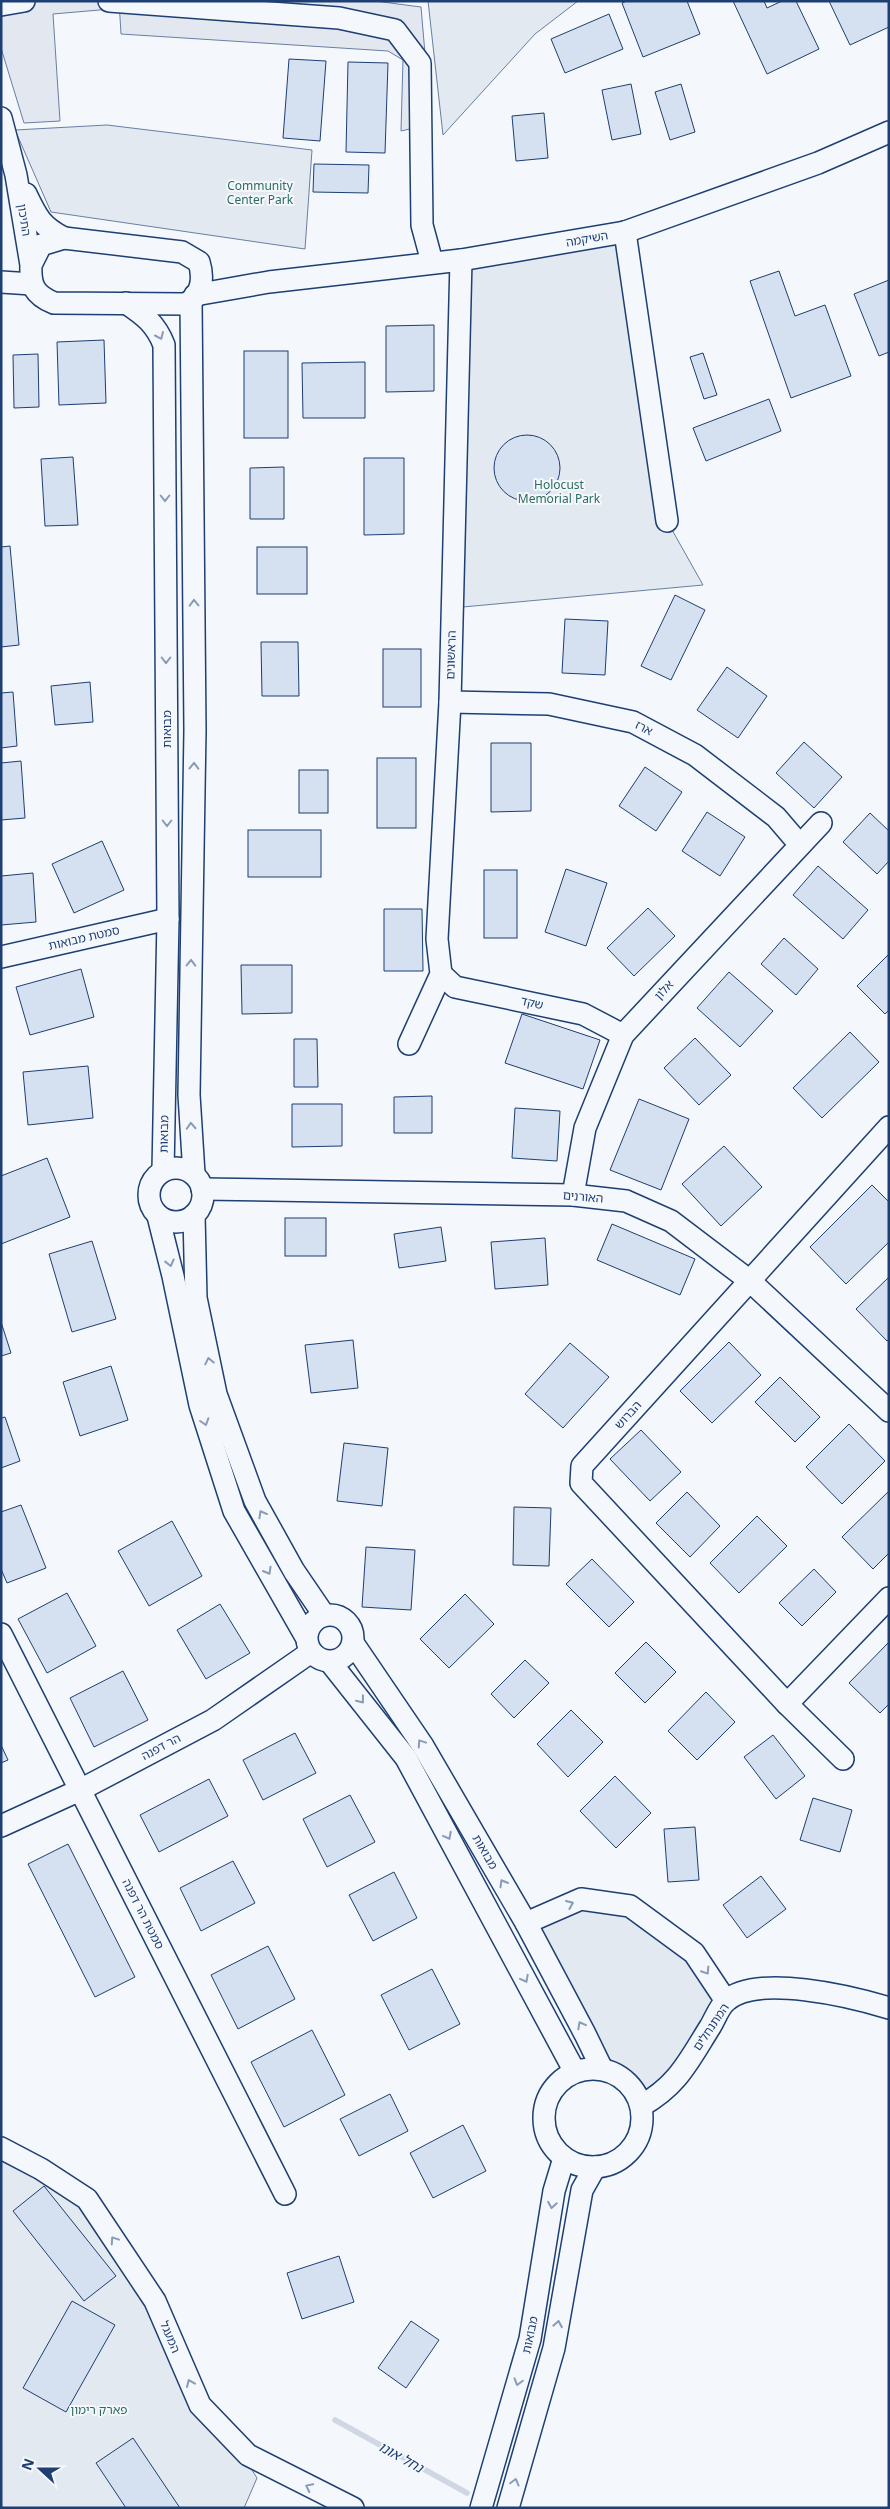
<svg xmlns="http://www.w3.org/2000/svg" width="890" height="2509" viewBox="0 0 890 2509" font-family="'Noto Sans','Noto Sans Hebrew',sans-serif">
<rect width="100%" height="100%" fill="#f4f7fb"/>
<!-- green -->
<g fill="#e3e9f0" stroke="#687fa3">
<path d="M428,1H578L535,34L443,135Z"/>
<path d="M107,125L312,150L305,249L51,212L15,130Z"/>
<path d="M625,232L667,521L703,585L452,608L461,260Z"/>
<path d="M581,1899L630,1906L694,1953L726,2001L641,2106C629,2084 625,2078 602,2069L526,1923Z"/>
<path d="M1,2148L87,2199L175,2347L257,2478L244,2508H1Z"/>
</g>
<!-- parking -->
<g fill="#e3e8f0" stroke="#687fa3">
<path d="M1,1H110L111,9L53,14L60,121L24,123L1,48Z"/>
<path d="M119,1H375L421,7L431,124L401,131L403,60L388,51L121,34Z"/>
</g>
<g fill="none" stroke-linecap="round" stroke-linejoin="round">
<!-- stream -->
<path stroke="#cfd7e4" stroke-width="5.5" d="M335,2420L467,2493"/>
</g>
<!-- building -->
<g fill="#d5e0f0" stroke="#1d3f73">
<path d="M627,1H687L700,34L643,57L622,3Z"/>
<path d="M733,1H764L767,8L782,1H796L819,49L767,74Z"/>
<path d="M829,1H889V27L850,45Z"/>
<path d="M609,14L623,49L565,73L551,39Z"/>
<path d="M289,59L326,61L320,141L283,138Z"/>
<path d="M348,62L388,63L385,153L346,152Z"/>
<path d="M631,84L641,134L612,140L602,90Z"/>
<path d="M681,84L695,132L670,140L655,92Z"/>
<path d="M544,113L548,158L516,161L512,116Z"/>
<path d="M314,164L369,165L368,193L313,192Z"/>
<path d="M779,271L795,316L825,305L851,376L791,398L750,281Z"/>
<path d="M889,280V352L879,356L854,294Z"/>
<path d="M434,325V391L386,392V326Z"/>
<path d="M104,340L106,403L59,405L57,342Z"/>
<rect x="244" y="351" width="44" height="87"/>
<path d="M703,353L717,395L704,399L690,357Z"/>
<path d="M38,354L39,407L14,408L13,355Z"/>
<path d="M365,362V418H303L302,363Z"/>
<path d="M769,399L781,431L706,461L693,428Z"/>
<circle cx="527" cy="468" r="33"/>
<path d="M73,457L78,525L45,526L41,459Z"/>
<path d="M364,458H404V534L364,535Z"/>
<path d="M284,467V519H250V468Z"/>
<path d="M10,546L19,645L1,647V547Z"/>
<rect x="257" y="547" width="50" height="47"/>
<path d="M675,595L705,610L671,680L641,666Z"/>
<path d="M565,619L608,621L605,675L562,673Z"/>
<path d="M261,642H298L299,696H262Z"/>
<rect x="383" y="649" width="38" height="58"/>
<path d="M727,667L767,696L738,738L697,710Z"/>
<path d="M90,682L93,722L55,725L51,686Z"/>
<path d="M13,692L17,746L1,748V693Z"/>
<path d="M804,742L842,777L814,808L776,773Z"/>
<path d="M491,743H531V811L491,812Z"/>
<rect x="377" y="758" width="39" height="70"/>
<path d="M21,761L25,818L1,820V763Z"/>
<path d="M645,767L682,792L656,831L619,806Z"/>
<rect x="299" y="770" width="29" height="43"/>
<path d="M707,812L745,837L720,876L682,851Z"/>
<path d="M870,813L889,831V861L877,874L843,842Z"/>
<rect x="248" y="830" width="73" height="47"/>
<path d="M102,841L124,890L74,913L52,864Z"/>
<path d="M818,866L868,910L843,939L793,895Z"/>
<path d="M566,869L607,883L586,946L545,932Z"/>
<rect x="484" y="870" width="33" height="68"/>
<path d="M33,873L36,922L1,925V876Z"/>
<path d="M648,908L675,936L634,976L607,948Z"/>
<path d="M384,909H422L423,971H384Z"/>
<path d="M784,938L818,969L796,995L761,964Z"/>
<path d="M889,954V1010L885,1014L857,986Z"/>
<path d="M241,965H292V1013L242,1014Z"/>
<path d="M81,969L94,1017L30,1035L16,987Z"/>
<path d="M729,972L773,1011L740,1047L697,1008Z"/>
<path d="M522,1014L600,1040L583,1089L505,1063Z"/>
<path d="M850,1032L879,1062L822,1118L793,1088Z"/>
<path d="M695,1038L731,1075L699,1105L664,1068Z"/>
<path d="M294,1039H317L318,1087H294Z"/>
<path d="M88,1066L93,1118L28,1125L23,1072Z"/>
<path d="M432,1096V1133H394V1097Z"/>
<path d="M639,1099L689,1119L661,1190L610,1170Z"/>
<path d="M292,1104H342V1146L292,1147Z"/>
<path d="M515,1108L560,1111L557,1161L512,1158Z"/>
<path d="M724,1146L762,1187L721,1226L682,1184Z"/>
<path d="M47,1158L70,1217L1,1244V1176Z"/>
<path d="M872,1185L889,1202V1242L846,1284L810,1247Z"/>
<rect x="285" y="1218" width="41" height="38"/>
<path d="M612,1224L695,1259L680,1295L597,1260Z"/>
<path d="M441,1227L446,1261L399,1268L394,1234Z"/>
<path d="M545,1238L548,1285L495,1289L491,1242Z"/>
<path d="M92,1241L116,1319L72,1332L49,1254Z"/>
<path d="M889,1277V1339L887,1341L856,1309Z"/>
<path d="M1,1322L11,1353L1,1356Z"/>
<path d="M353,1340L358,1388L311,1393L305,1345Z"/>
<path d="M729,1342L761,1375L712,1423L680,1391Z"/>
<path d="M570,1343L609,1377L563,1428L525,1394Z"/>
<path d="M111,1366L128,1420L80,1436L63,1382Z"/>
<path d="M780,1377L820,1417L795,1442L755,1402Z"/>
<path d="M5,1417L20,1461L1,1468V1418Z"/>
<path d="M849,1424L885,1461L842,1504L806,1467Z"/>
<path d="M641,1430L681,1472L650,1501L610,1459Z"/>
<path d="M344,1443L388,1448L382,1506L337,1501Z"/>
<path d="M889,1491V1553L873,1569L842,1537Z"/>
<path d="M687,1492L720,1526L690,1557L656,1523Z"/>
<path d="M21,1505L46,1568L7,1583L1,1569V1512Z"/>
<path d="M514,1507L551,1508L549,1566L513,1565Z"/>
<path d="M757,1516L787,1546L739,1593L710,1563Z"/>
<path d="M172,1521L202,1576L149,1606L118,1551Z"/>
<path d="M366,1547L415,1550L411,1610L362,1607Z"/>
<path d="M592,1559L634,1602L609,1627L566,1584Z"/>
<path d="M814,1569L836,1592L802,1626L779,1603Z"/>
<path d="M67,1593L96,1646L47,1673L18,1619Z"/>
<path d="M465,1594L494,1624L449,1668L420,1639Z"/>
<path d="M220,1604L250,1653L206,1679L177,1630Z"/>
<path d="M646,1642L676,1672L645,1703L615,1673Z"/>
<path d="M889,1642V1704L880,1713L849,1683Z"/>
<path d="M525,1660L549,1683L514,1718L491,1694Z"/>
<path d="M123,1671L148,1720L94,1747L70,1698Z"/>
<path d="M706,1692L735,1722L697,1760L668,1731Z"/>
<path d="M571,1710L603,1742L568,1777L537,1744Z"/>
<path d="M295,1733L316,1773L263,1800L243,1760Z"/>
<path d="M773,1735L805,1776L776,1799L744,1757Z"/>
<path d="M1,1745L8,1760L1,1763Z"/>
<path d="M615,1776L651,1813L616,1848L580,1811Z"/>
<path d="M209,1779L228,1816L159,1852L140,1815Z"/>
<path d="M350,1795L375,1842L327,1867L303,1819Z"/>
<path d="M813,1798L852,1810L840,1852L800,1840Z"/>
<path d="M695,1827L699,1880L668,1882L664,1829Z"/>
<path d="M68,1844L135,1977L95,1997L28,1864Z"/>
<path d="M233,1861L255,1903L201,1931L180,1888Z"/>
<path d="M394,1872L417,1918L373,1941L349,1895Z"/>
<path d="M761,1876L786,1909L747,1938L723,1905Z"/>
<path d="M268,1946L295,1999L238,2029L211,1975Z"/>
<path d="M432,1969L460,2024L409,2050L381,1995Z"/>
<path d="M312,2030L345,2095L284,2127L251,2062Z"/>
<path d="M390,2094L408,2131L359,2156L340,2119Z"/>
<path d="M463,2125L486,2171L433,2198L410,2153Z"/>
<path d="M44,2186L116,2276L84,2301L13,2211Z"/>
<path d="M339,2256L354,2302L302,2319L287,2273Z"/>
<path d="M72,2301L115,2325L66,2412L23,2388Z"/>
<path d="M411,2321L439,2340L406,2388L378,2368Z"/>
<path d="M133,2438L180,2508H126L96,2463Z"/>
</g>
<g fill="none" stroke-linecap="round" stroke-linejoin="round">
<defs>
<g id="minor">
<path d="M109,1L339,18L395,30L420,63L422,225L432,262"/>
<path d="M1,5L24,1"/>
<path d="M1,118L16,175L31,265C30,285 34,295 54,303L185,304C202,297 204,278 199,262L182,252L64,238L41,245L31,265"/>
<path d="M26,194C37,217 41,226 64,238"/>
<path d="M625,232L667,521"/>
<path d="M1,282L32,284"/>
<path d="M195,295L269,282L461,260L625,232L818,163L889,132"/>
<path d="M191,301L195,730L189,1095L194,1174"/>
<path d="M126,303C144,315 156,324 164,345L168,919L163,1171"/>
<path d="M450,702L549,704L633,722L695,755L776,817L800,845"/>
<path d="M1,957L168,919"/>
<path d="M441,974L455,987L583,1014L623,1035"/>
<path d="M409,1044L441,974L437,939L450,702L461,260"/>
<circle cx="176" cy="1195" r="27"/>
<path d="M202,1189L573,1195L626,1201L671,1221L750,1281L889,1411"/>
<path d="M573,1195L585,1128L623,1035L821,823"/>
<path d="M194,1215L196,1298L216,1394L255,1501L294,1571L324,1615"/>
<path d="M158,1216L173,1276L200,1405L234,1511L306,1637"/>
<circle cx="330" cy="1638" r="23"/>
<path d="M1,1634L285,2194"/>
<path d="M353,1643L423,1746L526,1923L585,2034L602,2069"/>
<path d="M330,1662L406,1758L575,2072"/>
<path d="M787,1704L889,1598"/>
<path d="M843,1759L787,1704L581,1483L582,1466L889,1127"/>
<path d="M1,1826L80,1790L213,1720L311,1652"/>
<path d="M526,1923L581,1899L630,1906L694,1953L726,2001"/>
<circle cx="593" cy="2118" r="49"/>
<path d="M641,2106C678,2085 688,2062 710,2027C715,2019 719,2007 726,2001C756,1973 853,1997 889,2008"/>
<path d="M1,2148L41,2169L87,2199L155,2301L200,2405L248,2455L353,2508"/>
<path d="M481,2508L530,2339L554,2191L564,2158"/>
<path d="M508,2508L554,2348L582,2190L595,2167"/>
</g>
</defs>
<!-- minor casing -->
<use href="#minor" stroke="#1d3f73" stroke-width="24"/>
<!-- minor -->
<use href="#minor" stroke="#f4f7fb" stroke-width="21"/>
</g>
<!-- one-way arrows -->
<defs><path id="oneway-chevron" d="M-2-3.5L2.5 0L-2 3.5" fill="none" stroke-width="1.6" stroke-linecap="round" stroke-linejoin="round" transform="scale(1.25)"/></defs>
<g stroke="#889bb7">
<use href="#oneway-chevron" transform="translate(160 336) rotate(66)"/>
<use href="#oneway-chevron" transform="translate(165 498) rotate(90)"/>
<use href="#oneway-chevron" transform="translate(194 603) rotate(-91)"/>
<use href="#oneway-chevron" transform="translate(166 660) rotate(90)"/>
<use href="#oneway-chevron" transform="translate(194 766) rotate(-89)"/>
<use href="#oneway-chevron" transform="translate(167 823) rotate(90)"/>
<use href="#oneway-chevron" transform="translate(191 963) rotate(-89)"/>
<use href="#oneway-chevron" transform="translate(191 1126) rotate(-93)"/>
<use href="#oneway-chevron" transform="translate(170 1263) rotate(76)"/>
<use href="#oneway-chevron" transform="translate(209 1361) rotate(-102)"/>
<use href="#oneway-chevron" transform="translate(205 1422) rotate(72)"/>
<use href="#oneway-chevron" transform="translate(262 1514) rotate(-119)"/>
<use href="#oneway-chevron" transform="translate(268 1571) rotate(60)"/>
<use href="#oneway-chevron" transform="translate(361 1700) rotate(52)"/>
<use href="#oneway-chevron" transform="translate(421 1743) rotate(-124)"/>
<use href="#oneway-chevron" transform="translate(448 1836) rotate(62)"/>
<use href="#oneway-chevron" transform="translate(503 1883) rotate(-120)"/>
<use href="#oneway-chevron" transform="translate(570 1904) rotate(-23)"/>
<use href="#oneway-chevron" transform="translate(706 1971) rotate(57)"/>
<use href="#oneway-chevron" transform="translate(525 1979) rotate(62)"/>
<use href="#oneway-chevron" transform="translate(581 2025) rotate(-118)"/>
<use href="#oneway-chevron" transform="translate(552 2205) rotate(99)"/>
<use href="#oneway-chevron" transform="translate(114 2240) rotate(-124)"/>
<use href="#oneway-chevron" transform="translate(558 2324) rotate(-80)"/>
<use href="#oneway-chevron" transform="translate(518 2382) rotate(106)"/>
<use href="#oneway-chevron" transform="translate(190 2383) rotate(-113)"/>
<use href="#oneway-chevron" transform="translate(515 2482) rotate(-75)"/>
<use href="#oneway-chevron" transform="translate(309 2487) rotate(-154)"/>
</g>
<g text-anchor="middle" stroke-width="4" stroke-linejoin="round" paint-order="stroke">
<!-- park labels -->
<g font-size="12" fill="#2c6c60" stroke="#f4f7fb">
<text x="260" y="190">Community<tspan x="260" dy="14">Center Park</tspan></text>
<text x="559" y="489">Holocust<tspan x="559" dy="14">Memorial Park</tspan></text>
<text x="99" y="2414">פארק רימון</text>
</g>
<!-- street labels -->
<g font-size="12" fill="#1d3f73" stroke="#f4f7fb">
<text transform="translate(24 220) rotate(81)" y="4">התיכון</text>
<text transform="translate(587 239) rotate(-10)" y="4">השיקמה</text>
<text transform="translate(451 655) rotate(-88)" y="4">הראשונים</text>
<text transform="translate(644 728) rotate(27)" y="4">ארז</text>
<text transform="translate(167 729) rotate(-90)" y="4">מבואות</text>
<text transform="translate(84 938) rotate(-13)" y="4">סמטת מבואות</text>
<text transform="translate(664 990) rotate(-47)" y="4">אלון</text>
<text transform="translate(532 1003) rotate(12)" y="4">שקד</text>
<text transform="translate(164 1134) rotate(-89)" y="4">מבואות</text>
<text transform="translate(583 1197) rotate(5)" y="4">האורנים</text>
<text transform="translate(628 1415) rotate(-48)" y="4">הברוש</text>
<text transform="translate(161 1747) rotate(-28)" y="4">הר דפנה</text>
<text transform="translate(485 1852) rotate(60)" y="4">מבואות</text>
<text transform="translate(143 1914) rotate(63)" y="4">סמטת הר דפנה</text>
<text transform="translate(711 2027) rotate(-56)" y="4">המתנחלים</text>
<text transform="translate(530 2335) rotate(-78)" y="4">מבואות</text>
<text transform="translate(170 2337) rotate(67)" y="4">המעגל</text>
</g>
<!-- water labels -->
<g font-size="14" font-style="italic" fill="#1d3f73" stroke="#f4f7fb">
<text transform="translate(401 2457) rotate(29)" y="5">נחל אונו</text>
</g>
</g>
<!-- border -->
<rect width="890" height="2509" fill="none" stroke="#1d3f73" stroke-width="5"/>
<!-- north arrow -->
<g transform="translate(40 2469) rotate(291)" stroke="#f4f7fb" stroke-width="4" paint-order="stroke">
<path d="M0-4L9 19L0 12L-9 19Z" fill="#1d3f73"/>
<text y="-8" font-size="14" font-weight="bold" text-anchor="middle" fill="#1d3f73">N</text>
</g>
</svg>
